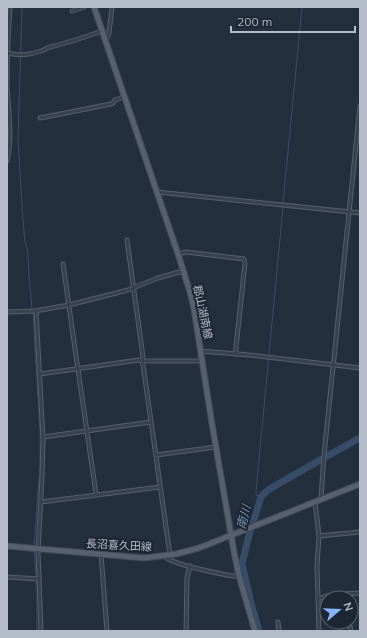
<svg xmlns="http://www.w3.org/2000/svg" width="367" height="638" viewBox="0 0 367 638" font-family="Mulish,'Noto Sans JP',sans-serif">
<rect width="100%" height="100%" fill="#242f3e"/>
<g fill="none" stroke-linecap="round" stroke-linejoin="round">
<!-- stream -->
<g stroke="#394c67" stroke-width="1">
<path d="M22,7L18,140L23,221L25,242L27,248L28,257L29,275L32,309"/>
<path d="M283,203L302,7"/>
<path d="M33,312L40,430V465L34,546"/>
<path d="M261,497L256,495V491L283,207"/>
<path d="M34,550L37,588V631"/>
</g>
<!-- river -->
<path stroke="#394c67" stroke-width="7" d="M259,631L252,607L242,564L249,535L261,497L268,490L273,487L327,456L360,438"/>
<defs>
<g id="street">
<path d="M72,11L84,7"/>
<path d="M105,39L108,37L109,33L112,7"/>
<path d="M7,53C20,56 29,55 41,51C44,50 47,48 50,47C68,43 85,37 102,31"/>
<path d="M40,118L111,104L113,103L115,100L124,97"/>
<path d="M7,161C13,136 8,110 7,84C7,59 8,33 10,7"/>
<path d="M157,192L360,213"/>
<path d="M127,240L143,357L142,361L143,365L170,555"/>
<path d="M178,254L186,252L244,259L245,263L236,347V354"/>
<path d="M63,264L75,349L96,494"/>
<path d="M36,311L43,439L42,477L38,552L41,631"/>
<path d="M7,312L35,311L69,305L128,290L158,278L183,271"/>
<path d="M201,351L249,355L360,368"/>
<path d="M40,374L139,360H141L142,361H202"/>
<path d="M43,437L151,422"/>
<path d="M156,455L216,447"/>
<path d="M321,499L324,455L360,106"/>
<path d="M315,501L319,536L317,566L319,631"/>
<path d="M41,502L160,487"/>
<path d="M319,536L360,532"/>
<path d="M101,554L107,631"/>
<path d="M164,556C172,565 217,573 232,576H239"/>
<path d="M7,577L39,579"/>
<path d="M318,599C331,593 346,594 360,593"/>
<path d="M278,622L279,631"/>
<path d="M349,622L351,631"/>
<path d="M186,631L187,577L190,566"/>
</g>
<g id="primary">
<path d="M94,7L178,254L190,292L194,309L211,418L234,552L239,576L255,631"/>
<path d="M7,546L144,558L176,554L199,548L360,484"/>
</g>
</defs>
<!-- street casing -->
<use href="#street" stroke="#565f6c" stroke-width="5"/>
<!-- primary casing -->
<use href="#primary" stroke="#414a57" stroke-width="7"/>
<!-- street -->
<use href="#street" stroke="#38414e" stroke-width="3"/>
<!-- primary -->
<use href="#primary" stroke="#56606e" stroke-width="5"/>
</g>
<g text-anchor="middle" stroke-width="4" stroke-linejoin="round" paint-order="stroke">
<!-- street labels -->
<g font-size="11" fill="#b4bcc9" stroke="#1d2633">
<text transform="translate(203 312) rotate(78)" y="4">郡山湖南線</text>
<text transform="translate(119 545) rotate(3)" y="4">長沼喜久田線</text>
</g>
<!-- water labels -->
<g font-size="12" font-style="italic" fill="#7c92b1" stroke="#1d2633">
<text transform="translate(244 517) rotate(-75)" y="4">南川</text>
</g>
</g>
<!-- border -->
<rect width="367" height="638" fill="none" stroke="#b4bcc9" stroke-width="16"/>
<!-- north arrow -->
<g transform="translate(339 610) rotate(71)"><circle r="19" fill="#1d2633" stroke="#59626f"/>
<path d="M0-3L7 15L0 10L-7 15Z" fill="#8ab4f8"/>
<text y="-6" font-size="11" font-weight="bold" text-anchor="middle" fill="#b4bcc9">N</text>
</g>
<!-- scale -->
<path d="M231 26v6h124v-6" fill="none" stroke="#b4bcc9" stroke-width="2"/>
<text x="237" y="26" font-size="12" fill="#b4bcc9" stroke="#1d2633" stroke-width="3" paint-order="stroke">200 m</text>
</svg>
